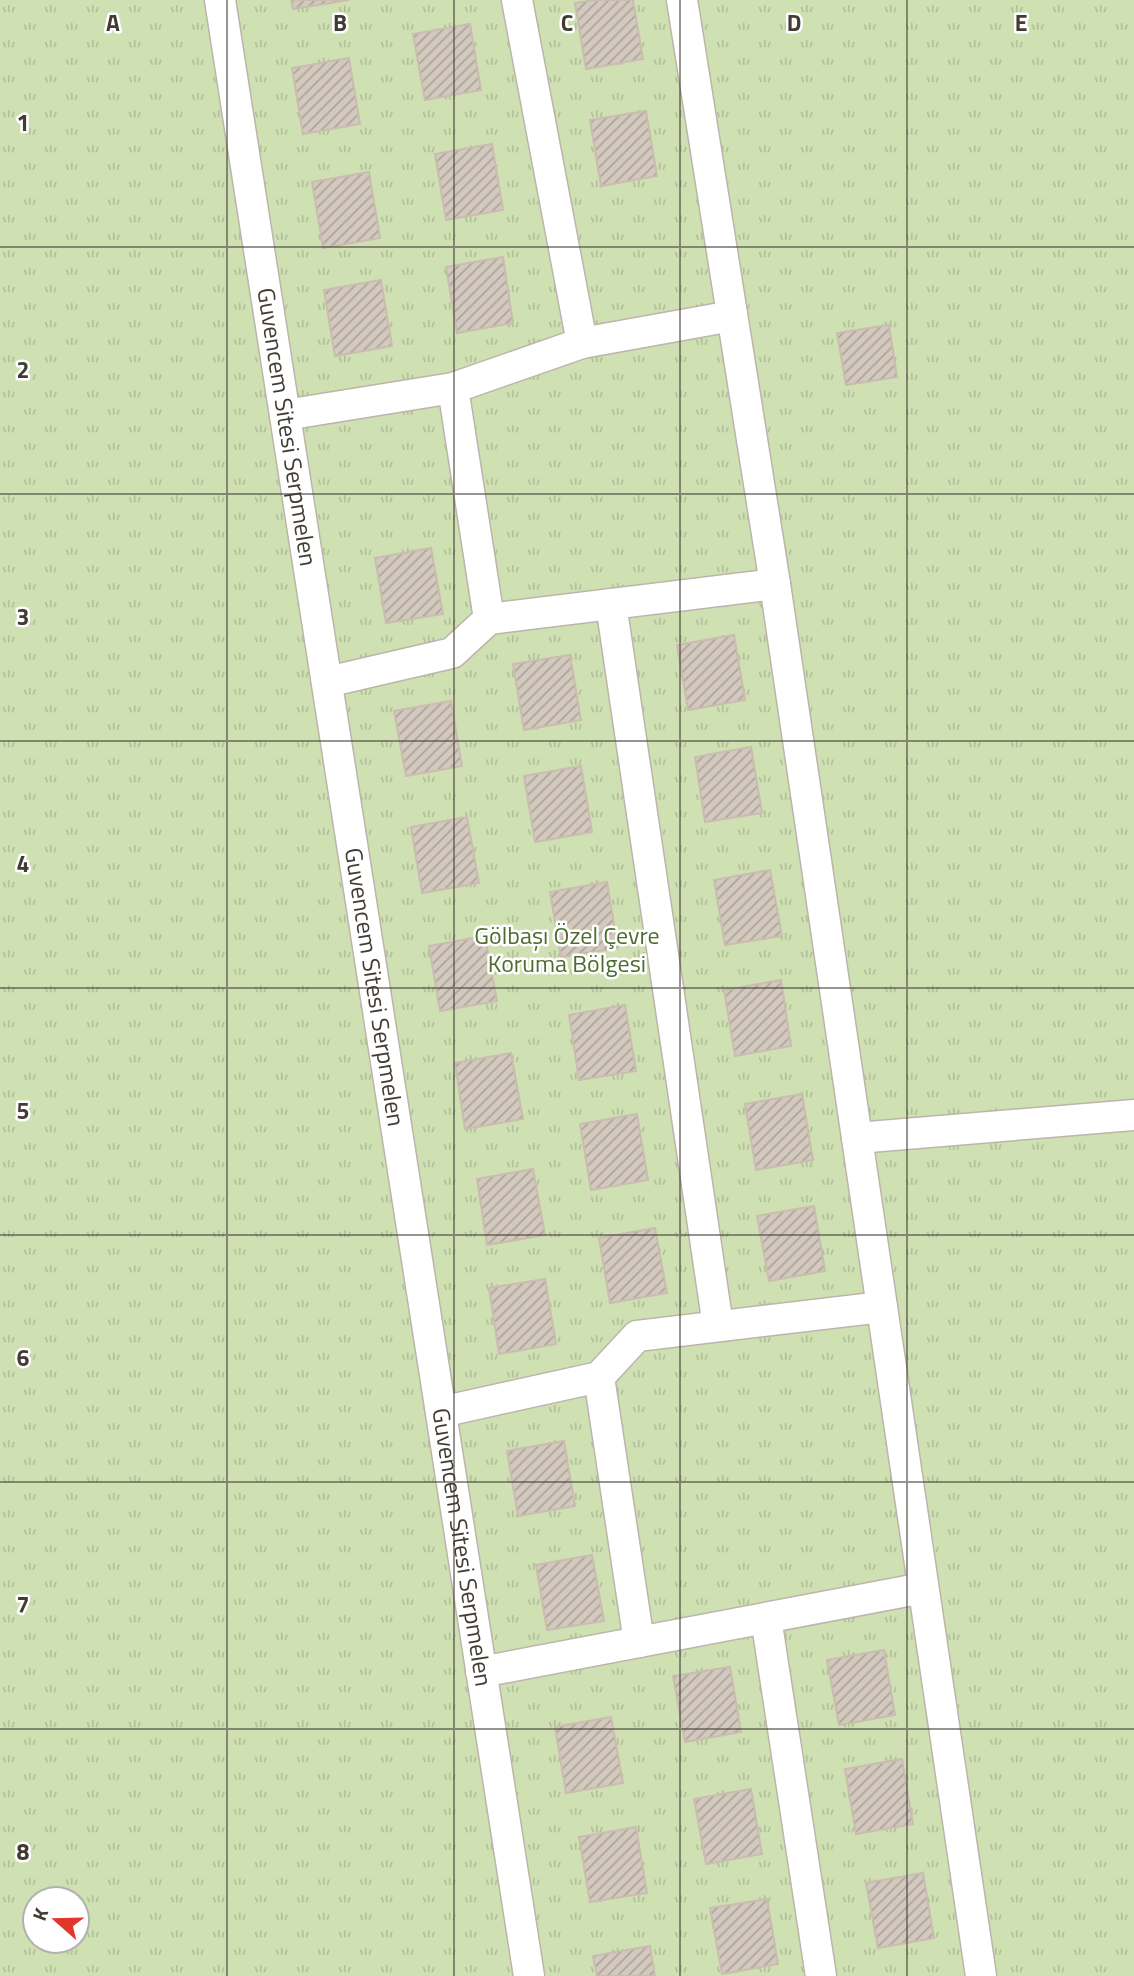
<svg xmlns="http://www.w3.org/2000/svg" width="1134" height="1976" viewBox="0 0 1134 1976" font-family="'Titillium Web',sans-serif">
<defs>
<pattern id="park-tufts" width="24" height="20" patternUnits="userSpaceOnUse" patternTransform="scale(1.75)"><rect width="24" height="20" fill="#cfe0b2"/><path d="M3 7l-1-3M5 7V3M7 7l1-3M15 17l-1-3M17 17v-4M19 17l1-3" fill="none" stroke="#b3c19a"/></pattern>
<pattern id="building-hatch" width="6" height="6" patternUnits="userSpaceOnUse" patternTransform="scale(1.75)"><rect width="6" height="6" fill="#d3c9be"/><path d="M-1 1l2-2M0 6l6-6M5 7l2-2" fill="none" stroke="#ada49b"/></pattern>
</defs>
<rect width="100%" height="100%" fill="#f0ece5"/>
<!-- park -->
<path fill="url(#park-tufts)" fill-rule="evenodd" d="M0,0H1134V1976H0ZM35,1899H77V1941H35Z"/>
<!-- building -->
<g fill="url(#building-hatch)" stroke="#cabdb0" stroke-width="2">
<path d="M291,0H349L293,9Z"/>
<path d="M594,0H633L643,59L586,69L575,3Z"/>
<path d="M470,24L481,90L425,100L413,34Z"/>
<path d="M349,58L360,124L303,134L292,68Z"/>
<path d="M646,111L657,176L601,186L590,120Z"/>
<path d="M492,144L503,210L446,220L435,154Z"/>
<path d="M369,172L380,238L323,248L312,182Z"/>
<path d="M503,257L513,323L457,333L446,267Z"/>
<path d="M381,280L392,346L335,356L324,290Z"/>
<path d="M889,325L897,377L846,385L837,333Z"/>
<path d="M431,548L443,614L386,623L375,558Z"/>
<path d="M734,635L745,700L688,710L677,645Z"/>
<path d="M570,655L581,720L524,730L513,664Z"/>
<path d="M451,701L462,766L406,776L394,711Z"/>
<path d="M751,747L762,813L705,822L695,757Z"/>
<path d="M581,766L592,832L535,842L524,776Z"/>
<path d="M467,817L479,883L422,893L411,827Z"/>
<path d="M770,870L782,936L725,945L714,880Z"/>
<path d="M607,882L618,948L561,957L550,892Z"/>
<path d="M485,936L497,1001L440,1011L429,946Z"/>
<path d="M781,980L791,1046L735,1056L724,990Z"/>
<path d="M625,1005L636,1071L579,1080L569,1015Z"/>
<path d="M511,1053L523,1119L465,1129L455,1063Z"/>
<path d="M802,1094L813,1160L756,1170L745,1104Z"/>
<path d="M637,1114L648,1180L591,1190L580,1124Z"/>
<path d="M533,1169L545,1235L487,1245L477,1179Z"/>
<path d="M814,1206L825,1271L769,1281L757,1216Z"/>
<path d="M655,1228L667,1293L610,1303L599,1238Z"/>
<path d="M545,1279L556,1344L499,1354L489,1288Z"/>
<path d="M564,1441L575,1506L518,1516L507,1451Z"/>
<path d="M592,1555L604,1621L547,1630L536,1565Z"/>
<path d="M884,1650L895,1715L839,1725L827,1660Z"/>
<path d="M730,1667L741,1732L685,1742L673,1676Z"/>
<path d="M611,1717L623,1783L566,1793L555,1727Z"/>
<path d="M902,1759L913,1824L856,1834L845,1769Z"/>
<path d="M751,1789L762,1854L706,1864L694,1799Z"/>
<path d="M636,1827L647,1893L590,1902L579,1837Z"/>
<path d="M923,1873L934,1938L878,1948L866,1883Z"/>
<path d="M767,1899L778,1964L722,1974L710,1908Z"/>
<path d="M650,1946L655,1976H597L593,1956Z"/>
</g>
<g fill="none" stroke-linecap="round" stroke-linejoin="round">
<defs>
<g id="street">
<path id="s1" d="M220,0L529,1976"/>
<path d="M517,0L582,343"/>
<path d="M682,0L775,584L981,1976"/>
<path d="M453,388L489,619"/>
<path d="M285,415L453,388L582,343L732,316"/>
<path d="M611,604L718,1326"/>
<path d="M327,682L452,653L489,619L775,584"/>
<path d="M857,1138L1134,1115"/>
<path d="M599,1377L639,1642"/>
<path d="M441,1412L599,1377L637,1336L882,1307"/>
<path d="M766,1618L821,1976"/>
<path d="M481,1672L923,1588"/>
</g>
</defs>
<!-- street casing -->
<use href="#street" stroke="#bdb5ab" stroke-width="33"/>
<!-- street -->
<use href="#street" stroke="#fff" stroke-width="30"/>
</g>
<!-- grid -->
<path fill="none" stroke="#423c35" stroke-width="2" stroke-opacity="0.55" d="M227,0V1976M454,0V1976M680,0V1976M907,0V1976M0,247H1134M0,494H1134M0,741H1134M0,988H1134M0,1235H1134M0,1482H1134M0,1729H1134"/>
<g text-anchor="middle" stroke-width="5" stroke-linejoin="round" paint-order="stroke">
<!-- street labels -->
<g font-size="24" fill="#423c35" stroke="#fff">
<text dy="8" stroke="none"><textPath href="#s1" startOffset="432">Guvencem Sitesi Serpmelen</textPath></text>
<text dy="8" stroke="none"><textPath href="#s1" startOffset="999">Guvencem Sitesi Serpmelen</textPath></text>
<text dy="8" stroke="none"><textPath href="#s1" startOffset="1566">Guvencem Sitesi Serpmelen</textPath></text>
</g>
<!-- park labels -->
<g font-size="24" fill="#4c6c30" stroke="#fff">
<text x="567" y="944">Gölbaşı Özel Çevre<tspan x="567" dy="28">Koruma Bölgesi</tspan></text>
</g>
</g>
<g font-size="23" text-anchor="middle" font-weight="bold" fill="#423c35" stroke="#fff" stroke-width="5" stroke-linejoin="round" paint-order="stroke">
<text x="113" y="31">A</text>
<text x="340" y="31">B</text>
<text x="567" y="31">C</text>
<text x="794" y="31">D</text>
<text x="1021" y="31">E</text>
<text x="23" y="131">1</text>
<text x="23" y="378">2</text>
<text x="23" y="625">3</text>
<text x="23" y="872">4</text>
<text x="23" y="1119">5</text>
<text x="23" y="1366">6</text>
<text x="23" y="1613">7</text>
<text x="23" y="1860">8</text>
</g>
<!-- north arrow -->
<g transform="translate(56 1920) rotate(290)"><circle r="33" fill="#ffffff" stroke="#b3b1ae" stroke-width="2"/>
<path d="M0-5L12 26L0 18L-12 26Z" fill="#e1362b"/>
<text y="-10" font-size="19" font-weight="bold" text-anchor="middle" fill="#423c35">K</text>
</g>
</svg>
